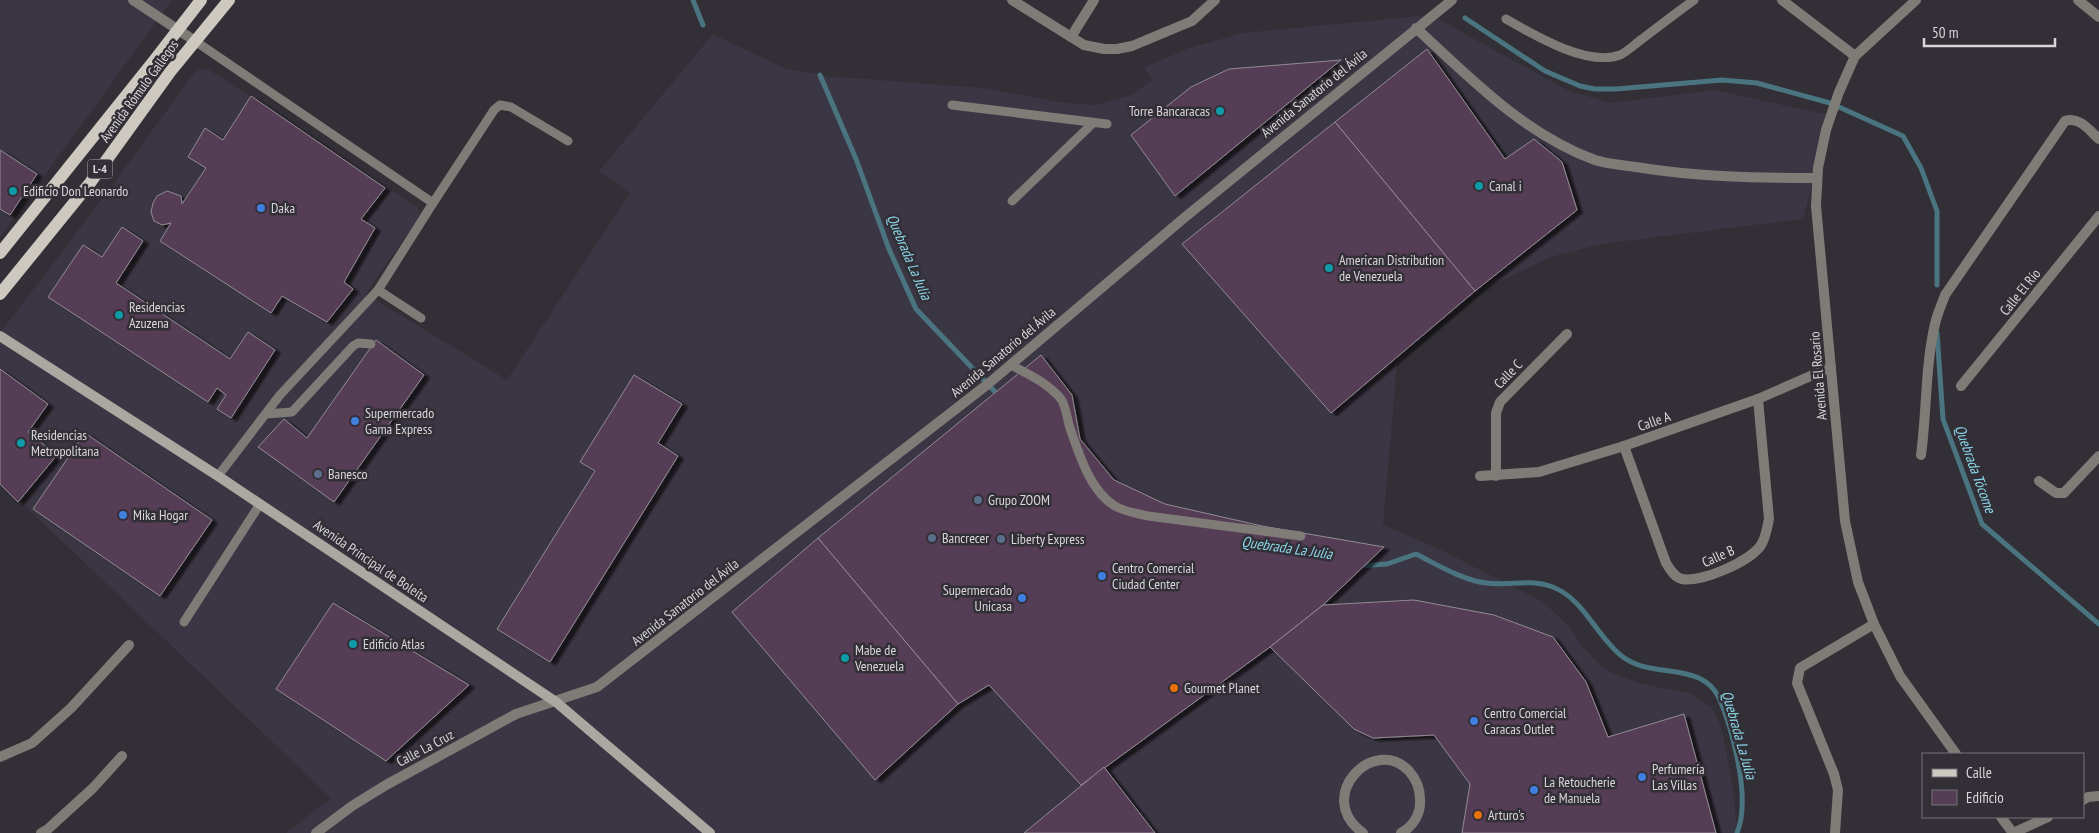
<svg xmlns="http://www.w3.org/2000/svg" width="2099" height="833" viewBox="0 0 2099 833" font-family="'PT Sans Narrow',sans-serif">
<defs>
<filter id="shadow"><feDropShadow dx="5.5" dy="3" stdDeviation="1" flood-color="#0009"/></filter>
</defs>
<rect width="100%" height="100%" fill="#322f36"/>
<!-- built -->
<g fill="#3b3643">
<path d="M0,0H172L0,237Z"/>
<path d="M1431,15L1567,90L1610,103L1713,90L1830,115L1803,219L1601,244L1551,257L1486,288L1442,322L1397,364L1383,525L1437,548L1543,602L1567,624L1582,646L1597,662L1613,674L1642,684L1690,693L1712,708L1720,724L1725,744L1733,789L1737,830L1736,833H286L331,798L0,482V333L109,190L194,73L201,69H207L219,76L417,207L420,212L416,221L366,294L507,380L630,193L599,171L713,34L784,68L826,76L985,88L1059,102L1095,105L1132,95L1152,80L1144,68L1186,49L1242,33Z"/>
</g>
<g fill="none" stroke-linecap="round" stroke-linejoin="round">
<!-- stream -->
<g stroke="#4a747f" stroke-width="5">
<path d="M693,0L703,25"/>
<path d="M1465,18L1545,71L1580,86L1595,89H1616L1722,80L1757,83L1830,103L1903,136L1921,168L1937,211V285"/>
<path d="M820,75L856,159L889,249L916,309L1000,397"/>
<path d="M1937,333L1943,419L1982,524L2099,624"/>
<path d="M1358,566L1387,564L1416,554C1438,565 1462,580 1486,583C1508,586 1529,579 1550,586C1584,597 1596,637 1623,657C1646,674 1674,667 1699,678C1707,682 1714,688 1718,696C1731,723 1744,777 1742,807C1742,815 1740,825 1737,833"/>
</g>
</g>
<!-- building -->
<g fill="#553d55" stroke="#928b92" filter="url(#shadow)">
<path d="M1427,49L1505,159L1534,139L1562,162L1577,210L1475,291L1335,122Z"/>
<path d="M1341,60L1175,196L1131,135L1191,87L1229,69Z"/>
<path d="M251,96L385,188L361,219L375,228L344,282L353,289L327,322L282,296L271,313L160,241L171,223L162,225L154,221L151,212L153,203L157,196L167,191L181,196L182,204L206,168L188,157L205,128L223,140Z"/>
<path d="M1335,122L1475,291L1331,413L1182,244Z"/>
<path d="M0,150L37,174L10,215L0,209Z"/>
<path d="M122,227L143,241L116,283L230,359L248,332L275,350L231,418L217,409L226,395L217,388L208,402L48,297L83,245L102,257Z"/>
<path d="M376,340L424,375L334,502L258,447L284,419L307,438Z"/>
<path d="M1041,355L1072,395L1080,439L1114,480L1165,504L1262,526L1384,547L1323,605L1270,647L1081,785L989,685L958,704L818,538Z"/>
<path d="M0,369L48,404L28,432L57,455L18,502L0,484Z"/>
<path d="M634,375L682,404L658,443L678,456L550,662L497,629L595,471L580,462Z"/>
<path d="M85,433L212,520L160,596L33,509Z"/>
<path d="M818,538L958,704L875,780L732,612Z"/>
<path d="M1414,600L1494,615L1553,637L1586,682L1608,737L1684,714L1716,833H1462L1470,784L1434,735L1373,738L1354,729L1270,647L1323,605Z"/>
<path d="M333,603L469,685L386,761L276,689Z"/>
<path d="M1104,767L1155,833H1024Z"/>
</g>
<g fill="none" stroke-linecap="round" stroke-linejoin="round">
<!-- lane -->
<g stroke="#7f7c78" stroke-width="9">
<path d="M1506,19C1534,35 1587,67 1620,55C1627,52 1635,44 1642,39C1659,26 1676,13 1694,0"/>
<path d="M195,41L433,203L378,290L280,395L218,476"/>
<path d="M952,105L1107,124"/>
<path d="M1012,201L1093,123"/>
<path d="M433,203L494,110L500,105L511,107L568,141"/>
<path d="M378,290L421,318"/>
<path d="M1011,365C1028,374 1048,383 1061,399C1066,406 1067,419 1070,428C1079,454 1090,491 1115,506C1125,512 1136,513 1148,516L1301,536"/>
<path d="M266,414L292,412L353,346L358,343L371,344"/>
<path d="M184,622L260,504"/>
</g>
<!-- street -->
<g stroke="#7f7c78" stroke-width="10">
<path d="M133,0L195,41"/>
<path d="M1012,0L1084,45L1104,49H1117L1132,46L1192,21L1215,0"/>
<path d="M1782,0L1855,56"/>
<path d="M1916,0L1855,56L1839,92L1826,130L1818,168L1816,206L1845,521L1858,582L1874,624L1900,676L1956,754"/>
<path d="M2078,0L2099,17"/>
<path d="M1416,28C1470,78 1524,134 1595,160C1607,164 1623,165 1636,167C1696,177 1757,178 1817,178"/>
<path d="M1071,37L1094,0"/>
<path d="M1961,386L2099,216"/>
<path d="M1624,446L1666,563C1670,569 1674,577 1682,579C1701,583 1751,561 1761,545C1766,537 1767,528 1769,519L1758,399"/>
<path d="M1921,455C1927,411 1925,367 1935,324C1937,314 1942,304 1945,295L2065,121C2079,116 2089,130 2099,139"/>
<path d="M1480,476L1539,472L1624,446L1758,399L1831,367"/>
<path d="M1496,476V413L1500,402L1567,334"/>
<path d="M2039,481L2056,493H2064L2099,456"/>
<path d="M0,757L32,743L71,708L129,645"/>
<path d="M2083,800L2088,797L2099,796"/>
<path d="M2001,817L2013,833"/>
<path d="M41,833L48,829L93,788L122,756"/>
<path d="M316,833L352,806L386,785L516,714L597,687L988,384L1184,218L1452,0"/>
<path d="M1363,833C1313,797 1374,734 1409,771C1416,779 1420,787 1420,799C1421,813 1414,826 1401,833"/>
<path d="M1835,833L1838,790L1834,774L1797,683L1800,668L1874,624"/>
<path d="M2013,833L2048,817"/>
</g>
<!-- secondary -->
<path stroke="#aba7a1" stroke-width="10" d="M0,336L218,476L556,702L710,833"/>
<!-- primary -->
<g stroke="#cdc8c0" stroke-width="12">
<path d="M0,253L153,62L201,0"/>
<path d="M0,294L90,183L170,72L229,0"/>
</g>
</g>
<!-- markers -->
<g fill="#0f9aa8" stroke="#322f36" stroke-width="2">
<circle cx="1220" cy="111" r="5"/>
<circle cx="1479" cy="186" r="5"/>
<circle cx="13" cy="191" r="5"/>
<circle cx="1329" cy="268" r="5"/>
<circle cx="119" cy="315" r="5"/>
<circle cx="21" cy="443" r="5"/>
<circle cx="353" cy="644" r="5"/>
<circle cx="845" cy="658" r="5"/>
</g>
<g fill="#3f7fe0" stroke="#322f36" stroke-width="2">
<circle cx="261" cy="208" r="5"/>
<circle cx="355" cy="421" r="5"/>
<circle cx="123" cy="515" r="5"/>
<circle cx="1102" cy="576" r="5"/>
<circle cx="1022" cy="598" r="5"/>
<circle cx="1474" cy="721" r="5"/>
<circle cx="1642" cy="777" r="5"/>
<circle cx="1534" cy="790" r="5"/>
</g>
<g fill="#5c6f8a" stroke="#322f36" stroke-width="2">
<circle cx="318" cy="474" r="5"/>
<circle cx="978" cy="500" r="5"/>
<circle cx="932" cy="538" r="5"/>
<circle cx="1001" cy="539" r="5"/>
</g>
<g fill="#e8710a" stroke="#322f36" stroke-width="2">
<circle cx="1174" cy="688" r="5"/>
<circle cx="1478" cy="815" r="5"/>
</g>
<g text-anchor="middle" stroke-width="5" stroke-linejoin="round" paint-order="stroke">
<!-- shield labels -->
<rect fill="#322f36" stroke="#a6a4aa" stroke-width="1" x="87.5" y="159.5" width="25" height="19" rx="4"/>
<g font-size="12" font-weight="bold" fill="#d8d6db">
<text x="100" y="173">L-4</text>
</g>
<!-- street labels -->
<g font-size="14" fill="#d8d6db" stroke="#322f36">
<text transform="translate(139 91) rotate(-54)" y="5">Avenida Rómulo Gallegos</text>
<text transform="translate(1314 93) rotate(-39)" y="5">Avenida Sanatorio del Ávila</text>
<text transform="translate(2020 292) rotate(-51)" y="5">Calle El Río</text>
<text transform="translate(1003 352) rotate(-40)" y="5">Avenida Sanatorio del Ávila</text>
<text transform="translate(1508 374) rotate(-46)" y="5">Calle C</text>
<text transform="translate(1818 376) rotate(-95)" y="5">Avenida El Rosario</text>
<text transform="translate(1654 421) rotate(-19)" y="5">Calle A</text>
<text transform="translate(1718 556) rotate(-24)" y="5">Calle B</text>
<text transform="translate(371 561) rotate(34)" y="5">Avenida Principal de Boleíta</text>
<text transform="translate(685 602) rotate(-38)" y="5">Avenida Sanatorio del Ávila</text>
<text transform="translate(425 748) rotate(-28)" y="5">Calle La Cruz</text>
</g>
<!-- poi labels -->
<g font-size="14" fill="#d8d6db" stroke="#322f36" text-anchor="start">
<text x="1210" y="116" text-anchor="end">Torre Bancaracas</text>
<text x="1489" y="191">Canal i</text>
<text x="23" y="196">Edificio Don Leonardo</text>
<text x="271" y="213">Daka</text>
<text x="1339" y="265">American Distribution<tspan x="1339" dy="16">de Venezuela</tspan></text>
<text x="129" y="312">Residencias<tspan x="129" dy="16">Azuzena</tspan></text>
<text x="365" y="418">Supermercado<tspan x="365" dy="16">Gama Express</tspan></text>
<text x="31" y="440">Residencias<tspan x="31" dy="16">Metropolitana</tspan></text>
<text x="328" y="479">Banesco</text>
<text x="988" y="505">Grupo ZOOM</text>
<text x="133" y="520">Mika Hogar</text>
<text x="942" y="543">Bancrecer</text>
<text x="1011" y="544">Liberty Express</text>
<text x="1112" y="573">Centro Comercial<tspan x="1112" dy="16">Ciudad Center</tspan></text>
<text x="1012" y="595" text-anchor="end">Supermercado<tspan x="1012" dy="16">Unicasa</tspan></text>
<text x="363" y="649">Edificio Atlas</text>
<text x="855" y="655">Mabe de<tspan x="855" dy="16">Venezuela</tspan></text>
<text x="1184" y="693">Gourmet Planet</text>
<text x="1484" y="718">Centro Comercial<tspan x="1484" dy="16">Caracas Outlet</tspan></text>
<text x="1652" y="774">Perfumería<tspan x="1652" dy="16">Las Villas</tspan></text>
<text x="1544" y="787">La Retoucherie<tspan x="1544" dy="16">de Manuela</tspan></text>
<text x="1488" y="820">Arturo's</text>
</g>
<!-- water labels -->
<g font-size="15" font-style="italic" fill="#8ad6e9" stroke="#322f36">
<text transform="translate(909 257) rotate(67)" y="5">Quebrada La Julia</text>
<text transform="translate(1975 469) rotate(70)" y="5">Quebrada Tócome</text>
<text transform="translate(1287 548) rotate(8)" y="5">Quebrada La Julia</text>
<text transform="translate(1739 735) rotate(74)" y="5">Quebrada La Julia</text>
</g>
</g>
<!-- legend -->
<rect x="1922" y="753" width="162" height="65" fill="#322f36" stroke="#747278"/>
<rect x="1932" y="769" width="25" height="8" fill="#cdc8c0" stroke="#747278"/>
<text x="1966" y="778" font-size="15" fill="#d8d6db">Calle</text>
<rect x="1932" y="790" width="25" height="15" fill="#553d55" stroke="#747278"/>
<text x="1966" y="803" font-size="15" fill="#d8d6db">Edificio</text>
<!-- scale -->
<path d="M1924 38v8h131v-8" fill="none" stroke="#d8d6db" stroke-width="2.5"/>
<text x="1932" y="38" font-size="15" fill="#d8d6db" stroke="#322f36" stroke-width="4" paint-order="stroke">50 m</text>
</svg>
